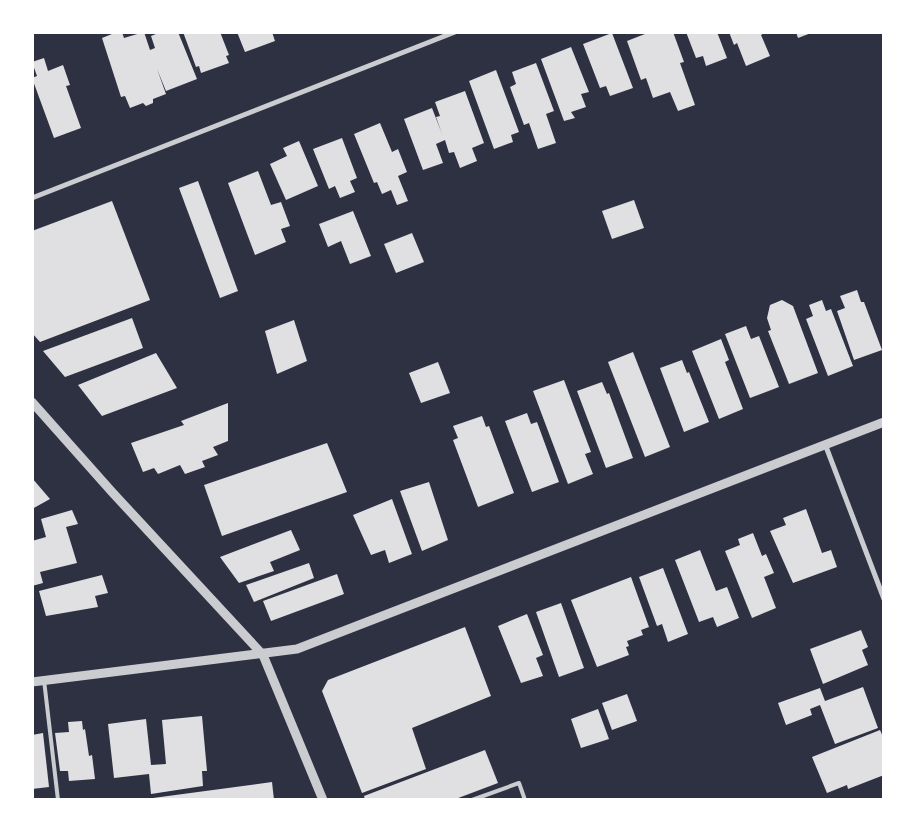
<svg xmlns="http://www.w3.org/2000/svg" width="916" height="832" viewBox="0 0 916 832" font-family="Figtree,sans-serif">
<rect width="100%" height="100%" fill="#2d3142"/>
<!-- building -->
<g fill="#e0e0e3">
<path d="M117,32H122L124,38L144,32L150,50L155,48L151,36L161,32H178L197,79L166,91L157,69L166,94L153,99V103L146,106L143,103L130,108L125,96L121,97L102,38Z"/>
<path d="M183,32H220L229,55L226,56L229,63L201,73L199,66L196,67Z"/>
<path d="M237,32H272L275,41L245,52Z"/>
<path d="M650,32H673L684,62L680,63L695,105L678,111L670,92L653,98L646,78L641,80L627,41Z"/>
<path d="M686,32H717L727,58L706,66L703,56L696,58Z"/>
<path d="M729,32H766L761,35L770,56L746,66L737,43L734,45Z"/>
<path d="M796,32H811V33L798,38Z"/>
<path d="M612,33L633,88L610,96L606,86L600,88L583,44Z"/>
<path d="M571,47L589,92L581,94L586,107L571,112L575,118L564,121L541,59Z"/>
<path d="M44,58L48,71L63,65L70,85L66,86L81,128L54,138L32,78L37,76L32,62Z"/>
<path d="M536,63L554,111L546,114L556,143L538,149L529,123L524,125L510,87L516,84L512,72Z"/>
<path d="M496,70L519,132L511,135L513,142L494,149L469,81Z"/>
<path d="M465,91L484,143L472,148L477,161L460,168L454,152L449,153L445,140L436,144L443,163L423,170L404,119L432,108L442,134L436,117L440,116L435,102Z"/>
<path d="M380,123L392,152L398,149L407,172L398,176L408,201L397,205L391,190L382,194L377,182L374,183L354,134Z"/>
<path d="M342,138L357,178L350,181L355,192L340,198L335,186L329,189L313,149Z"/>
<path d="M299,141L318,186L286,200L270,164L287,156L283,148Z"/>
<path d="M258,171L271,205L281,202L290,226L281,229L286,242L255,255L228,183Z"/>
<path d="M198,181L238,291L220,298L179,188Z"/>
<path d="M634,200L644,228L612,239L602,211Z"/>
<path d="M112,201L150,300L40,342L32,333V231Z"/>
<path d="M353,211L371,256L350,264L341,241L328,247L319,224Z"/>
<path d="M412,233L424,262L396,273L384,244Z"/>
<path d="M857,290L861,302H864L882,350L854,360L837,311L845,308L840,296Z"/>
<path d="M782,300L793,306L818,373L789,384L768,331L771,330L767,318L770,305Z"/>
<path d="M822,300L826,311L831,309L853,366L828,376L806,319L813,316L809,305Z"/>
<path d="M132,318L143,348L65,377L43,351Z"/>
<path d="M294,320L307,361L277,374L265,331Z"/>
<path d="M746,326L751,339L759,336L779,387L750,398L725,334Z"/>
<path d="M721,339L729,360L725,362L743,409L719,419L692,351Z"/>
<path d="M633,352L670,447L645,457L608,362Z"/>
<path d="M156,353L177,388L102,416L78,385Z"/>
<path d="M682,360L687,373L689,372L709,422L684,432L660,368Z"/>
<path d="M438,362L450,393L421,403L409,373Z"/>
<path d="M564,380L591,452L585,454L593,474L568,484L533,391Z"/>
<path d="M602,382L607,394L609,393L633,458L606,468L577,391Z"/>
<path d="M228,403V441L213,447L218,455L202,461L205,467L185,474L180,465L158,474L154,468L143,472L131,443L184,425L181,421Z"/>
<path d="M527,413L531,424L537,422L559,482L532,492L505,421Z"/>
<path d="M482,416L486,427L489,426L514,493L478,507L453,440L458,438L453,426Z"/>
<path d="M327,443L347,492L222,536L204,485Z"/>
<path d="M32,478L50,499L32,509Z"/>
<path d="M429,482L448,540L422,551L400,491Z"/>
<path d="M392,499L412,554L389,563L385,550L371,555L353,515Z"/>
<path d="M806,509L822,553L831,550L837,567L793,583L770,531L786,525L783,518Z"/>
<path d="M72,510L78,524L66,527L77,563L40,572L43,583L32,586V541L46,537L41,519Z"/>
<path d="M291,530L300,550L270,562L274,571L239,583L220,557Z"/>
<path d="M753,533L762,556L766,554L774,573L764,577L776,608L752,618L725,551L740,545L738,539Z"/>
<path d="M700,550L716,591L727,587L739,618L717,627L713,617L699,622L675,560Z"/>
<path d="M309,563L314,578L254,602L246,585Z"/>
<path d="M663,568L688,634L668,642L662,624L657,626L639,577Z"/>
<path d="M337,574L344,594L271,621L263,601Z"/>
<path d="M102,575L108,593L95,596L98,607L46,616L39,591Z"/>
<path d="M631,577L649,627L641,630L643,635L627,641L629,646L626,647L629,655L597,667L571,600Z"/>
<path d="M561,603L584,668L559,677L536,612Z"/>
<path d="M527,614L543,655L536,658L543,676L521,683L498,626Z"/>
<path d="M465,627L491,696L412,728L426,769L362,793L322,691L328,680Z"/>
<path d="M861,630L868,647L862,650L868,665L823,684L810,649Z"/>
<path d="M863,687L878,728L835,744L820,705L810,709L812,715L786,725L778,703L820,688L825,701Z"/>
<path d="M627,694L637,721L612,730L602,703Z"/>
<path d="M598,709L609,739L581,748L571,719Z"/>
<path d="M202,716L207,771H202L203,786L151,794L149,774L114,778L108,724L146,719L151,765L166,764L162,720Z"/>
<path d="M82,721L83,730L85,729L89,756L92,755L95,779L69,781L68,771H60L55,733L69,732L68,722Z"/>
<path d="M880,730L884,739V775L848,789L847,785L827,793L812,757Z"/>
<path d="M43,733L49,787L32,789V735Z"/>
<path d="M485,750L498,783L453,800H365L364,796Z"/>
<path d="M272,782L274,800H153V798Z"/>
</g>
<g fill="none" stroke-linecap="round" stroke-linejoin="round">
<!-- service -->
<g stroke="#caccd0" stroke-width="4">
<path d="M44,680L58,800"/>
<path d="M472,800L519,783L525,800"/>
</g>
<!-- minor -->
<g stroke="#caccd0" stroke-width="5">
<path d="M32,198L455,32"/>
<path d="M825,444L884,599"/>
</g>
<!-- tertiary -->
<g stroke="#caccd0" stroke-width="9">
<path d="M32,402L112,492L263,655L323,800"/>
<path d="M32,682L297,649L884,422"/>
</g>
</g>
<!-- border -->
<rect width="916" height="832" fill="none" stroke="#ffffff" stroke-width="68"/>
</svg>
